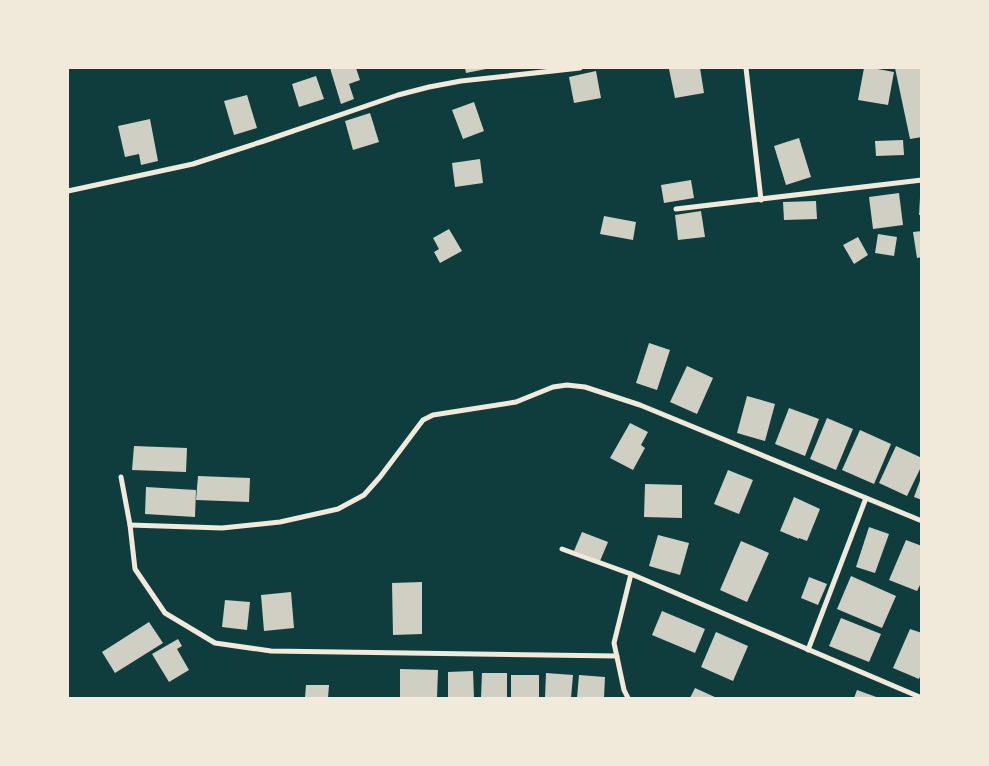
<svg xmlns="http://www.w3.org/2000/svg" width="989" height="766" viewBox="0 0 989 766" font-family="'Source Serif 4',serif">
<rect width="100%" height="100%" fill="#0f3d3e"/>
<!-- building -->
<g fill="#cfcfc3">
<path d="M330,68H356L360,80L349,84L354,99L341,104Z"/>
<path d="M465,68H486V69L466,73Z"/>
<path d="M675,68H700L704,93L675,98L669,69Z"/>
<path d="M864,68H872L894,72L888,105L858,100Z"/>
<path d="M895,68H922V137L910,139Z"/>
<path d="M596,71L601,98L574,103L569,77Z"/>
<path d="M316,76L324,99L299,107L292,84Z"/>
<path d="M247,95L257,128L234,135L224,101Z"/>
<path d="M474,102L484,131L463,139L452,110Z"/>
<path d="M370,113L379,142L353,150L345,121Z"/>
<path d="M150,119L158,161L141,165L139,154L125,157L118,126Z"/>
<path d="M799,138L811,177L786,185L774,146Z"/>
<path d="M903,140L904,155L876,156L875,141Z"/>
<path d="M480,159L483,183L455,187L452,163Z"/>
<path d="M691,180L694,198L664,203L661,185Z"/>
<path d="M899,193L903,225L873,229L869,197Z"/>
<path d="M920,198H922V215H919Z"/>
<path d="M816,201L817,219L784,220L783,202Z"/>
<path d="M701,211L705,237L678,240L675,215Z"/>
<path d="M604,216L636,222L633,240L600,234Z"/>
<path d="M449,229L462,251L440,263L434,252L439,249L433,238Z"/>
<path d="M922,231V257L917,258L913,232Z"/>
<path d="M878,234L897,237L894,256L875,253Z"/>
<path d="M858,237L868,255L854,264L843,245Z"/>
<path d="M649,343L670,350L657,390L636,383Z"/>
<path d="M687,366L713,378L697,414L670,402Z"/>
<path d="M747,396L775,404L765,441L737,433Z"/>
<path d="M789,408L819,419L805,456L775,444Z"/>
<path d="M827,418L853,429L836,470L810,459Z"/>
<path d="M630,423L648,432L641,445L645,448L633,470L610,458Z"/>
<path d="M860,430L891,444L874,484L842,470Z"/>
<path d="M134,446L187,448L186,472L132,470Z"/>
<path d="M896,446L922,458V465L907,496L879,483Z"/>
<path d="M728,470L753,480L739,514L714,504Z"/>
<path d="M198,476L250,478L249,502L196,500Z"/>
<path d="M921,478H922V500L914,497Z"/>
<path d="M645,484L682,485V518L644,517Z"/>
<path d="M146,487L196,490L195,517L145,514Z"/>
<path d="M794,497L820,509L807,541L799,538V539L780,531Z"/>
<path d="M869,527L889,534L875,573L856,567Z"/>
<path d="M582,532L608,542L600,561L574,551Z"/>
<path d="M658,535L689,543L680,575L649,566Z"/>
<path d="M906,540L922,546V581L917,591L889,580Z"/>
<path d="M741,541L769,553L747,602L720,590Z"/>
<path d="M851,576L896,596L882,628L837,609Z"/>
<path d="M809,577L827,584L818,605L801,598Z"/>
<path d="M422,582V634L393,635L392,583Z"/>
<path d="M291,592L294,628L264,631L261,595Z"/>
<path d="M225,600L250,602L247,630L222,627Z"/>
<path d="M662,611L705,629L695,653L652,635Z"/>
<path d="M841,618L881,634L869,662L829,646Z"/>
<path d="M149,622L163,643L115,673L102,652Z"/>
<path d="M910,629L922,633V672L919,679L893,668Z"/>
<path d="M716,632L748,646L733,681L701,667Z"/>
<path d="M178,639L182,646L177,649L189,670L169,682L152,654Z"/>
<path d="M400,669L438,670L437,698H400Z"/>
<path d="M473,671L474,698H448V672Z"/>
<path d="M482,673H507V698H481Z"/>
<path d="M546,673L573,675L571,698H545Z"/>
<rect x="511" y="675" width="28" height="23"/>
<path d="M579,675L605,677L604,698H577Z"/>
<path d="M306,685H329L328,698H305Z"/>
<path d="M695,688L717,698H690Z"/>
<path d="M857,690L879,698H854Z"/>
</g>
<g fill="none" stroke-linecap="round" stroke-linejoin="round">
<!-- minor -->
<g stroke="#f1e9da" stroke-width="5">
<path d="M746,68L761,200"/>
<path d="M68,191L193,164L264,141L398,95L429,87L461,81L580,68"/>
<path d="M676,209L922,180"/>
<path d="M121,477L130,525L135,569L165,613L215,643L271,651L617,656"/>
<path d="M130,525L222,528L280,522L338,509L364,495L380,477L423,420L433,415L516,402L553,387L567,385L585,387L640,405L922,521"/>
<path d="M562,549L631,574L922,698"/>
<path d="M808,650L866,498"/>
<path d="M628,698L624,690L614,643L631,574"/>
</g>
</g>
<!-- border -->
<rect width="989" height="766" fill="none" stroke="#f1e9da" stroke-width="138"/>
</svg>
